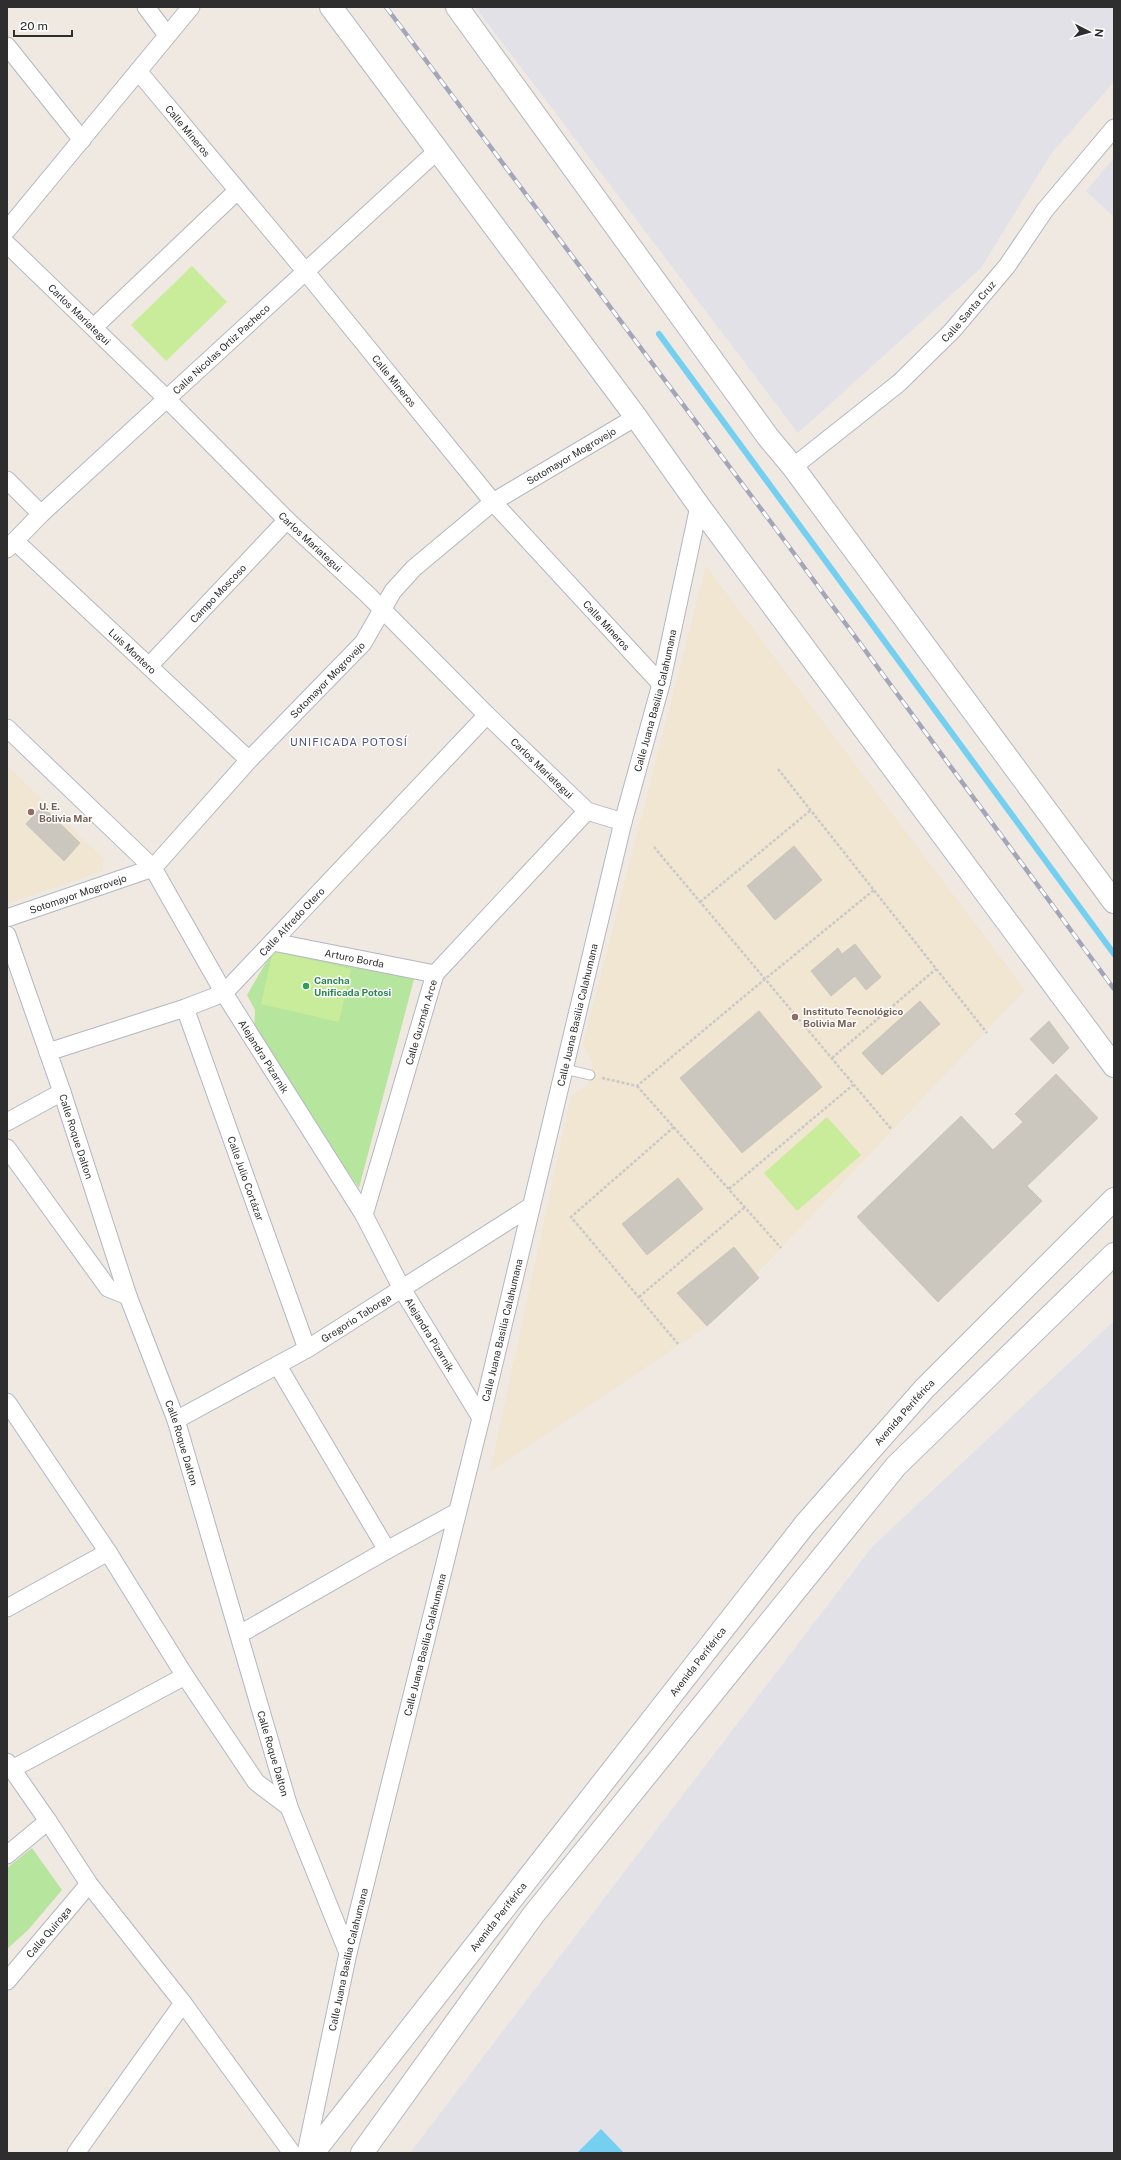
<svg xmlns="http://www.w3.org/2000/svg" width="1121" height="2160" viewBox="0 0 1121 2160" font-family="'Public Sans',sans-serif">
<rect width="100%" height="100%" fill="#efe9e1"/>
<!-- industrial -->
<g fill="#e3e1e8">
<path d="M477,7H1114V82L1051,154L981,268L798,433L476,8Z"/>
<path d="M1114,158V217L1086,191Z"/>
<path d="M1114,1321V2153H410L872,1547Z"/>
</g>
<!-- education -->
<g fill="#f0e6d1">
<path d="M706,566L1025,990L707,1326L490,1472L571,1096L588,1085L590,1075L593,1063L583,1044Z"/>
<path d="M7,766L104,859L102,871L7,904Z"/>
</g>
<!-- green -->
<g fill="#b6e59e">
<path d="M275,947L414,979L359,1188L254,1037L255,1010L247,995Z"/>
<path d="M32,1848L62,1890L28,1930L7,1949V1868Z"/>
</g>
<!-- pitch -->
<g fill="#c9ec9a">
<path d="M192,266L227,302L166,361L131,325Z"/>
<path d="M273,951L351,969L339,1022L261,1004Z"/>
<path d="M827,1117L861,1155L797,1211L764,1173Z"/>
</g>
<!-- water -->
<path fill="#75cff0" d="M601,2129L624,2153H577Z"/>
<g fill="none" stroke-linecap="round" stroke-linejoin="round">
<!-- stream -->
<path stroke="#75cff0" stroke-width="6" d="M659,334L1114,954"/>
</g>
<!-- building -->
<g fill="#cbc7bf" stroke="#cbc5ba">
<path d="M42,806L80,843L64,861L26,824Z"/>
<path d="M794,846L822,880L775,920L747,886Z"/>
<path d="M855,944L881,977L866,990L855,976L831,996L811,971L838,948L842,954Z"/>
<path d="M920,1001L940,1024L882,1075L862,1053Z"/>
<path d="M759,1011L822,1087L742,1153L680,1078Z"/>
<path d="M1049,1021L1069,1048L1053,1064L1030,1039Z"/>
<path d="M1056,1074L1098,1118L1027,1186L1042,1201L938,1302L857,1217L961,1116L993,1150L1023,1122L1015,1114Z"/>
<path d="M678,1178L703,1209L647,1255L622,1224Z"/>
<path d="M734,1247L759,1278L707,1326L677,1293Z"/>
</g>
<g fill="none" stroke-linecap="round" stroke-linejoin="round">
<defs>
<path id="lane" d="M565,1069L590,1075"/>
<g id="street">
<path d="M146,7L167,35"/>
<path d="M7,46L82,140"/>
<path id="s1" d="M138,71L306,272L493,502L661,684"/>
<path d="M7,230L191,7"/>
<path id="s2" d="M7,244L166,398L287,520L368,595L487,715L587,811L623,822"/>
<path d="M94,327L237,191"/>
<path id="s3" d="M793,467L899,383L952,331L1007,266L1045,210L1114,128"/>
<path d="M7,480L41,514"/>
<path id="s4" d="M15,541L249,760"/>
<path id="s5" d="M7,549L41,514L438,150"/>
<path id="s6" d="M149,666L287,520"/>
<path id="s7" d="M7,728L153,868L224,993L364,1215L402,1289L481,1418"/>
<path id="s8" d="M7,918L153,868L249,760L363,643L393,591L414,568L493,502L636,417"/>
<path id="s9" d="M7,935L62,1092L128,1296L176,1420L289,1807L348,1953"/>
<path id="s10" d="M273,942L435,974"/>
<path id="s11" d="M185,1008L307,1349"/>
<path id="s12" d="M48,1052L185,1008L224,993L487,715"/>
<path d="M7,1122L62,1092"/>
<path d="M7,1148L108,1288L128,1296"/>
<path id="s13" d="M364,1215L435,974L587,811"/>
<path d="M278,1366L387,1550"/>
<path d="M7,1402L108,1552L185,1676L256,1782L289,1807"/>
<path id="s14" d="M176,1420L307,1349L530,1207"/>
<path d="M7,1608L108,1552"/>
<path d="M240,1634L387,1550L457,1512"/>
<path d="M7,1762L48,1821L89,1884L183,2003L292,2153"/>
<path d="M12,1769L185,1676"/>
<path d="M7,1855L48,1821"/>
<path id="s15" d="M7,1981L89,1884"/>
<path d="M76,2153L183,2003"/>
<path id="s16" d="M306,2153L348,1953L481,1418L623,822L661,684L699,506"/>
</g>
<g id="secondary">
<path d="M331,7L636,417L699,506L1114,1066"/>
<path d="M457,7L768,437L793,467L1114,902"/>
<path id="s17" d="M313,2153L806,1523L925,1388L1114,1199"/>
<path d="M362,2153L534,1914L896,1466L1114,1254"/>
</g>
</defs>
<!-- lane casing -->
<use href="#lane" stroke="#b4b7c1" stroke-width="11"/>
<!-- street casing -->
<use href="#street" stroke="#b4b7c1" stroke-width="19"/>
<!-- secondary casing -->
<use href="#secondary" stroke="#b4b7c1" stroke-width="24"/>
<!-- path -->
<g stroke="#c9c9c9" stroke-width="2.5" stroke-dasharray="3 2" stroke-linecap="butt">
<path d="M778,769L987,1033"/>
<path d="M654,847L892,1130"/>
<path d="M700,902L811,810"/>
<path d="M832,1058L936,969"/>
<path d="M602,1078L637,1086L765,979L874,890"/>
<path d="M637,1086L781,1248"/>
<path d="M674,1127L571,1217L679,1345"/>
<path d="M729,1189L853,1085"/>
<path d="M639,1297L745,1207"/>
</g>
<!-- lane -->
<use href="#lane" stroke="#fff" stroke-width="9"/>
<!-- street -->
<use href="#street" stroke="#fff" stroke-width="17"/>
<!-- secondary -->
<use href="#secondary" stroke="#fff" stroke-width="22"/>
<defs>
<path id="rail" d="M386,7L776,529L1114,989"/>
</defs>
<!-- rail casing -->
<use href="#rail" stroke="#a3a6b8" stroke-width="4.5"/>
<!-- rail -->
<use href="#rail" stroke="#fff" stroke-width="3" stroke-dasharray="9" stroke-linecap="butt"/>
</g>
<!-- markers -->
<g fill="#8d6e63" stroke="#fff" stroke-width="1.5">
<circle cx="31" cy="812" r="4"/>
<circle cx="795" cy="1017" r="4"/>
</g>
<circle fill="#2e9e5b" stroke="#fff" stroke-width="1.5" cx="306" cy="986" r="4"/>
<g text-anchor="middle" stroke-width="3" stroke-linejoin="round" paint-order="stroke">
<!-- street labels -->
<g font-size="10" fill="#2e2e2e" stroke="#fff">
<text dy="4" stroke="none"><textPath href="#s1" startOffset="78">Calle Mineros</textPath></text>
<text dy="4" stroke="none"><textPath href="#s3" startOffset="235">Calle Santa Cruz</textPath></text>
<text dy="4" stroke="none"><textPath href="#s2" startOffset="101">Carlos Mariategui</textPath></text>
<text dy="4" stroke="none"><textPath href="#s5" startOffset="293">Calle Nicolas Ortiz Pacheco</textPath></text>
<text dy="4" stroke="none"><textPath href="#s1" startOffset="402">Calle Mineros</textPath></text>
<text dy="4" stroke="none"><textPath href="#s8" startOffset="747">Sotomayor Mogrovejo</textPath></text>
<text dy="4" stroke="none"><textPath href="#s2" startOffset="425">Carlos Mariategui</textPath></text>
<text dy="4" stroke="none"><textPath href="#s6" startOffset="100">Campo Moscoso</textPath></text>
<text dy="4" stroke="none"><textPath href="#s1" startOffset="726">Calle Mineros</textPath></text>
<text dy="4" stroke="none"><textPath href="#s4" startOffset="161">Luis Montero</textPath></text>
<text dy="4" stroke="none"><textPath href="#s8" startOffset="411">Sotomayor Mogrovejo</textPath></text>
<text dy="4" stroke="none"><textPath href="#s16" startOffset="1494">Calle Juana Basilia Calahumana</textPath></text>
<text dy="4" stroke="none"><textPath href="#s2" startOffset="749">Carlos Mariategui</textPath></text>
<text dy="4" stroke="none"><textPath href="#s8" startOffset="75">Sotomayor Mogrovejo</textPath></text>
<text dy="4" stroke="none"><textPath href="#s12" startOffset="284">Calle Alfredo Otero</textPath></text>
<text dy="4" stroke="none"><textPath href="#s10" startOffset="83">Arturo Borda</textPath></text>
<text dy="4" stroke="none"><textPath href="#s16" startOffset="1170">Calle Juana Basilia Calahumana</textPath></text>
<text dy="4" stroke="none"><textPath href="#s13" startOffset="201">Calle Guzmán Arce</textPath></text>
<text dy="4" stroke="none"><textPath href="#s7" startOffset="421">Alejandra Pizarnik</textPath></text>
<text dy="4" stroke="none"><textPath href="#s9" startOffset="213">Calle Roque Dalton</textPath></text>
<text dy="4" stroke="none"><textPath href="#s11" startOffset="181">Calle Julio Cortázar</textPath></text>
<text dy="4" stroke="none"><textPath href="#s14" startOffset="207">Gregorio Taborga</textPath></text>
<text dy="4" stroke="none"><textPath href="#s16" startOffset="846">Calle Juana Basilia Calahumana</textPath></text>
<text dy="4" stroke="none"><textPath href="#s7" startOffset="745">Alejandra Pizarnik</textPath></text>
<text dy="4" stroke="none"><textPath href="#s17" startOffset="948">Avenida Periférica</textPath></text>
<text dy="4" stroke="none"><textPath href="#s9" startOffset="537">Calle Roque Dalton</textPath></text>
<text dy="4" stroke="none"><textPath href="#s16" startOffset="522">Calle Juana Basilia Calahumana</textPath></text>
<text dy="4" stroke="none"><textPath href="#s17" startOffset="624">Avenida Periférica</textPath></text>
<text dy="4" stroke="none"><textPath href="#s9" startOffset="861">Calle Roque Dalton</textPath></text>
<text dy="4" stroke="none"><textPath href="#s17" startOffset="300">Avenida Periférica</textPath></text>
<text dy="4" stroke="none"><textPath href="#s15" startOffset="64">Calle Quiroga</textPath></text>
<text dy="4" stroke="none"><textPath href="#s16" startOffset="198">Calle Juana Basilia Calahumana</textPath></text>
</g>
<!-- education labels -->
<g font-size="10" font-weight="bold" fill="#785e54" stroke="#fff" text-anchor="start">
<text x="39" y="810">U. E.<tspan x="39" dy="12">Bolivia Mar</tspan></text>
<text x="803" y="1015">Instituto Tecnológico<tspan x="803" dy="12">Bolivia Mar</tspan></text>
</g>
<!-- leisure labels -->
<g font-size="10" font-weight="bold" fill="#27864d" stroke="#fff" text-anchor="start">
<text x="314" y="984">Cancha<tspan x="314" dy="12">Unificada Potosi</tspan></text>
</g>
<!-- neighbourhood labels -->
<g font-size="11" letter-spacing="1" fill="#4d5680" stroke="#fff">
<text x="349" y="746">UNIFICADA POTOSÍ</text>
</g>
</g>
<!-- border -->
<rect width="1121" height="2160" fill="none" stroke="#2e2e2e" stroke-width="16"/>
<!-- north arrow -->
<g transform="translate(1089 32) rotate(96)" stroke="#ffffff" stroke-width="3" paint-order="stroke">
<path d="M0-3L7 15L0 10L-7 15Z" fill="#2e2e2e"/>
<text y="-6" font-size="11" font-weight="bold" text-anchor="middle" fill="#2e2e2e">N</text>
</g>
<!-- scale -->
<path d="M14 30v6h58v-6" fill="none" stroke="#2e2e2e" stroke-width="2"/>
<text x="20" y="30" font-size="12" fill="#2e2e2e" stroke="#ffffff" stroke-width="3" paint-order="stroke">20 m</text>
</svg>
